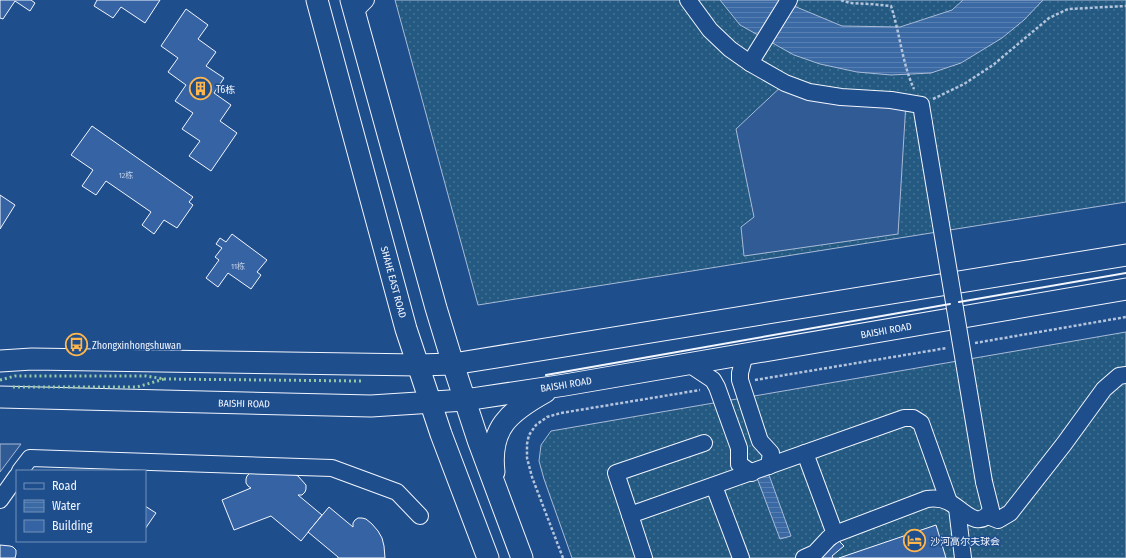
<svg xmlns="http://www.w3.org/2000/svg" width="1126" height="558" viewBox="0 0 1126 558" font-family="'Fira Sans Condensed','Noto Sans SC',sans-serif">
<defs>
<pattern id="grass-dots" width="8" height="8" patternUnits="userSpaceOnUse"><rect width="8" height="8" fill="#245a82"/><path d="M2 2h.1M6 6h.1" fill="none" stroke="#447295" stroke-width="1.8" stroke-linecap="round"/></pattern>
<pattern id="water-rules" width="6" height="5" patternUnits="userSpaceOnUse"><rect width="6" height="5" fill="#3b69a3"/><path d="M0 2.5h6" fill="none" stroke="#587fb1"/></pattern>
</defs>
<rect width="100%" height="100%" fill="#1f4e8c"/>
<!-- grass -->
<g fill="url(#grass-dots)" stroke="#a8bbd7">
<path d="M395,0H1126V202L478,305Z"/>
<path d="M1126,332V558H572L544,479L539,461L541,445L551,431Z"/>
</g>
<!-- parking -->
<g fill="#305b95" stroke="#a8bbd7">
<path d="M785,83L906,102L898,234L744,256L741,227L754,217L736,129Z"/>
<path d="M0,444H21L0,472Z"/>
</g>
<!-- water -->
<g fill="url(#water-rules)" stroke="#a8bbd7">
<path d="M720,0H787L794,6L842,26L900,27L952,10L963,0H1043L1024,20L1002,38L961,63L931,73L891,75L857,72L820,64L794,55L740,25Z"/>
<path d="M769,475L791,536L780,539L757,478Z"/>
</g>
<!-- building -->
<g fill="#3563a3" stroke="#f2f6ff">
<path d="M0,0H31L35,3L30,11L15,1L3,19L0,18Z"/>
<path d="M97,0H160L145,23L121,7L113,18L94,6Z"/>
<path d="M186,9L208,25L198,39L216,52L206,66L224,78L214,93L231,105L220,121L237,133L211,171L189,156L200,141L182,129L193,113L175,101L186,85L168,72L178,58L161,46Z"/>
<path d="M92,126L193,197L189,202L193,205L177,228L164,220L154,234L142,225L151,212L106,181L96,195L82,186L93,170L71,155Z"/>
<path d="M0,195L15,205L0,229Z"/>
<path d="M232,234L267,260L257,272L261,275L251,289L228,273L218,287L206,278L219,260L215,257L222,248L216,244L220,238L226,242Z"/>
<path d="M258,470L290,472L298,476L306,485V489L305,492L302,495H298L322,515L301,541L271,516L234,530L222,500L251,488L248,486L246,483V479L247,476L250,473Z"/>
<path d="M145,506L156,513L145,529Z"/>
<path d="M329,507L353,527V523L355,520L358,518H362L366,519L372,524L378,531L382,538L384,546L385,558H338V557L308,532Z"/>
<path d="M936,525L946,558H839Z"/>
<path d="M839,541L844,546L832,556L833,558H819Z"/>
<path d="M0,545L10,546L13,547L16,550V554L15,558H0Z"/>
</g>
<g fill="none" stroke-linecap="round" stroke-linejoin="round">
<defs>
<g id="minor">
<path d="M688,0L710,30L730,49L750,63L785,83L809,92L841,97L891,100L921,105L924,123"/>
<path d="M354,12L366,0"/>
<path d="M750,63L789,0"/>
<path d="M745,354L740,373V380L760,441L771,453L769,466"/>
<path d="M689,364L713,380L717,387L739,448V464L752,473"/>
<path d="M805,453L835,534"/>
<path d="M20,471L30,458L332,468L397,492L420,516"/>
<path d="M714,486L741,558"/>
<path d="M0,500L17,476"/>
<path d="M957,508L963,558"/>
<path d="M630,515L616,473L704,443"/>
<path d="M988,516L998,520L1010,513L1064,444L1104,389L1119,376L1126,375"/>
<path d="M644,558L630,515L904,418H913L921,423L949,502"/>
<path d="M804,558L815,553L829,538L835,534L927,499C935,498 941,498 949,502C962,509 979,532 991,510L984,482"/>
</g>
<g id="major">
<path d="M317,0L406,329L441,434L488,558"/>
<path d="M351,0L436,308L453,364L478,440L522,558"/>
<path d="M0,361L32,359L418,365L453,364L1126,255"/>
<path d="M0,397L371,406L465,400L565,385L1126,289"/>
<path d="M494,472C489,428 509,412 545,392"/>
</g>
</defs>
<!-- minor casing -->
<use href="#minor" stroke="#f2f6ff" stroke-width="18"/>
<!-- major casing -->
<use href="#major" stroke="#f2f6ff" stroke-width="23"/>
<!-- path -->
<g stroke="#b3c4dc" stroke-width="2.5" stroke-dasharray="3 2" stroke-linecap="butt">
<path d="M841,0L850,3L870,4L891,6C900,33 902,63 914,89"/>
<path d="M933,99L964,84L993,65L1049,18L1068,9L1126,6"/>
<path d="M975,343L1126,317"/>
<path d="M755,380L947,348"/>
<path d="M563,558L532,477L527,458V444L529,435L536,425L547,417L561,413L700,390"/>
</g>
<!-- minor -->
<use href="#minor" stroke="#1f4e8c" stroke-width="16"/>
<!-- major -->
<use href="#major" stroke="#1f4e8c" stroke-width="21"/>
<defs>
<path id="minor-bridge" d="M924,123L984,482"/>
</defs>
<!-- minor-bridge casing -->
<use href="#minor-bridge" stroke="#f2f6ff" stroke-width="18" stroke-linecap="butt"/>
<!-- minor-bridge -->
<use href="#minor-bridge" stroke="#1f4e8c" stroke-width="16"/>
<!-- hedge -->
<g stroke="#97c8a6" stroke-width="3" stroke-dasharray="2 3" stroke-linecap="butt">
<path d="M164,379L361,381"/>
<path d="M0,380L15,376H146L164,379L137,387H10"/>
</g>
<!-- wall -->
<g stroke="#f2f6ff" stroke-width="2">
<path d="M959,302L1126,273"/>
<path d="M546,375L950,304"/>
</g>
</g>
<!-- icons -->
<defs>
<symbol id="building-ring" viewBox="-11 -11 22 22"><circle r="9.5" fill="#1f4e8c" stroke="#ffb74d" stroke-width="1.5"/><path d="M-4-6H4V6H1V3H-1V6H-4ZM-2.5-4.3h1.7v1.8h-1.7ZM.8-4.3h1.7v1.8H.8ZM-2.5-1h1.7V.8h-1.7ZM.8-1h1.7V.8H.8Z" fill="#ffb74d"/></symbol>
<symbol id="bus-ring" viewBox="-11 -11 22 22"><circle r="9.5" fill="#1f4e8c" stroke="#ffb74d" stroke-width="1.5"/><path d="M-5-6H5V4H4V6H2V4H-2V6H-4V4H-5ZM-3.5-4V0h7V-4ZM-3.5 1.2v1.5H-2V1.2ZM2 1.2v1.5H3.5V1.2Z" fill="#ffb74d"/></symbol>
<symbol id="hotel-ring" viewBox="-11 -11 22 22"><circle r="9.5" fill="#1f4e8c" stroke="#ffb74d" stroke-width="1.5"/><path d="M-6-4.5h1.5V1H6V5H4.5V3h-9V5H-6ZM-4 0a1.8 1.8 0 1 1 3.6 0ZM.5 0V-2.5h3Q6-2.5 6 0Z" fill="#ffb74d"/></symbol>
</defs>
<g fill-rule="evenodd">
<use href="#building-ring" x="188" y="76" width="25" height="25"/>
<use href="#bus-ring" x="64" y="332" width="25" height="25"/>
<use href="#hotel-ring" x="902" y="528" width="25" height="25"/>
</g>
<g text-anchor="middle" stroke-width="3" stroke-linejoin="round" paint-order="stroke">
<!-- number labels -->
<g font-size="8" fill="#c3d1e8">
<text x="126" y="178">12栋</text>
<text x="238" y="269">11栋</text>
</g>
<!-- poi labels -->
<g font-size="10" fill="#f2f6ff" stroke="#1f4e8c" text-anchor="start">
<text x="216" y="93">T6栋</text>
<text x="92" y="349">Zhongxinhongshuwan</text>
<text x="930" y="545">沙河高尔夫球会</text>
</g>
<!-- street labels -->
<g font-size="10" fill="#f2f6ff" stroke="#1f4e8c">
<text transform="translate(394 282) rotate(75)" y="4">SHAHE EAST ROAD</text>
<text transform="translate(886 330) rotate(-10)" y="4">BAISHI ROAD</text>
<text transform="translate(566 384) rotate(-9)" y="4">BAISHI ROAD</text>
<text transform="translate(244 403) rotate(1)" y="4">BAISHI ROAD</text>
</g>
</g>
<!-- legend -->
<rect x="16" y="470" width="130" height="72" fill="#1f4e8c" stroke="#7391ba"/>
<rect x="24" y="483" width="20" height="6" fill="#1f4e8c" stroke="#7391ba"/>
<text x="52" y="490" font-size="12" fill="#f2f6ff">Road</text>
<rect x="24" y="500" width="20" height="12" fill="url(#water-rules)" stroke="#7391ba"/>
<text x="52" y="510" font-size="12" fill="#f2f6ff">Water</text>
<rect x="24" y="520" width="20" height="12" fill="#3563a3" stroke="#7391ba"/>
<text x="52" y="530" font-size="12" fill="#f2f6ff">Building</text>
</svg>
